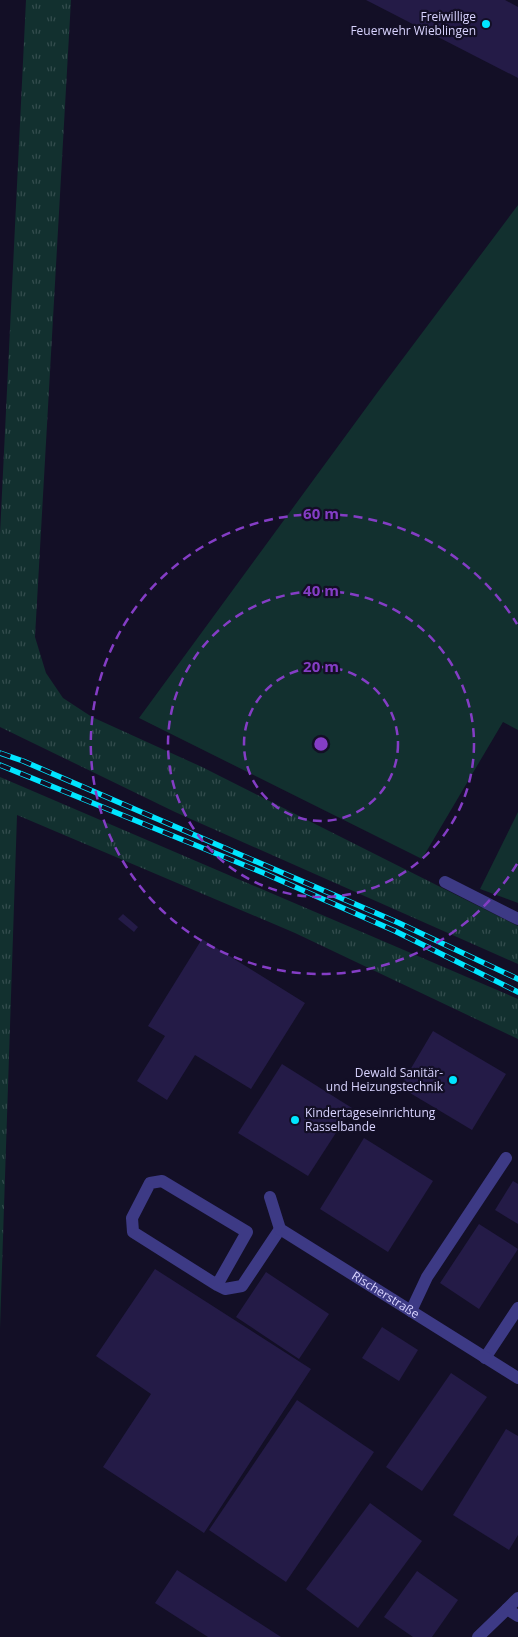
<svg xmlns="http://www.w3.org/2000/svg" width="518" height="1637" viewBox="0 0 518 1637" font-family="'Open Sans',sans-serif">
<defs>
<pattern id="grass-tufts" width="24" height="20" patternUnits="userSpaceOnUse" patternTransform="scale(1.25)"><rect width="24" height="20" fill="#12302f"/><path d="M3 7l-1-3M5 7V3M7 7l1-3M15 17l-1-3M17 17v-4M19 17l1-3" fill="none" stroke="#344d4e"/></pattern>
</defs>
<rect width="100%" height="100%" fill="#130f26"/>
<!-- grass -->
<g fill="url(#grass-tufts)">
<path d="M26,0H71L35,637L46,673L63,698L92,717L202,767L518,926V964L175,812L0,727V534Z"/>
<path d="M0,777L518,999V1039L295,933L17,815L0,1328Z"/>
</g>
<!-- garden -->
<g fill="#12302f">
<path d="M518,205V730L503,722L422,859L139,718L377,393Z"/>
<path d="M518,812V903L480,889Z"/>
</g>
<!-- building -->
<g fill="#241b47">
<path d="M366,0H505L518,7V78Z"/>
<path d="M123,914L138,927L134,932L118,919Z"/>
<path d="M202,939L305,1003L251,1089L195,1055L167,1100L137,1081L165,1036L148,1026Z"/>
<path d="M433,1031L506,1074L472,1130L400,1087Z"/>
<path d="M282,1064L352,1108L308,1176L238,1133Z"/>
<path d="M364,1138L433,1181L388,1252L320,1209Z"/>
<path d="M513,1181L518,1184V1224L495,1210Z"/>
<path d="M479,1224L518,1249L479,1309L440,1283Z"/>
<path d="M155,1269L311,1369L204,1533L103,1467L151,1394L96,1356Z"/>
<path d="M266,1272L329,1314L299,1359L236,1317Z"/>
<path d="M382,1327L418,1350L399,1381L362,1358Z"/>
<path d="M451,1373L487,1397L422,1491L386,1467Z"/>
<path d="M297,1400L374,1452L286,1582L209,1530Z"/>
<path d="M506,1429L518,1436V1535L509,1550L453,1515Z"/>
<path d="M370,1503L422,1541L358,1628L306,1589Z"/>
<path d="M177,1570L281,1637H208L155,1603Z"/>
<path d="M417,1571L458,1600L432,1637H413L384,1617Z"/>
</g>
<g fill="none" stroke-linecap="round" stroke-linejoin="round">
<!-- service -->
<g stroke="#3d3a85" stroke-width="12">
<path d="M445,882L518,919"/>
<path d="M217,1285L247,1232L162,1181L150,1183L132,1218L133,1232L217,1285L225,1289L242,1286L280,1229"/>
<path d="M411,1311L427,1277L506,1158"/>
<path d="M485,1358L518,1308"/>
</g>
<!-- minor -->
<g stroke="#3d3a85" stroke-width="12">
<path id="s1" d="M270,1197L280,1229L518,1378"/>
<path d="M507,1609L518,1598"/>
<path d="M478,1637L507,1609L518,1616"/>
</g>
<defs>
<g id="rail">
<path d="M0,753L23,761L399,923L518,979"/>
<path d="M0,765L266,874L395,931L518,992"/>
</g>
</defs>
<!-- rail casing -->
<use href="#rail" stroke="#00e5ff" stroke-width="5.5"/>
<!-- rail -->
<use href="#rail" stroke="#130f26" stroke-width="4" stroke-dasharray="11" stroke-linecap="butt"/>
</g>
<!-- distance rings -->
<g fill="none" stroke="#843dc5" stroke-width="2.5" stroke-dasharray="9 6">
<circle cx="321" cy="744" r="77"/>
<circle cx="321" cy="744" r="153"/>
<path d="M517 864A230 230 0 1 1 517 624"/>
</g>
<!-- markers -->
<g fill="#00e5ff" stroke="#130f26" stroke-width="2">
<circle cx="486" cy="24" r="5"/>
<circle cx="453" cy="1080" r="5"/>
<circle cx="295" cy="1120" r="5"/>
</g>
<g text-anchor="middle" stroke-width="4.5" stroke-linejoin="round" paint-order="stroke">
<!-- poi labels -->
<g font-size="12" fill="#d9d4ff" stroke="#130f26" text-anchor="end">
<text x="476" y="21">Freiwillige<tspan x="476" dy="14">Feuerwehr Wieblingen</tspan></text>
<text x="443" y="1077">Dewald Sanitär-<tspan x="443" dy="14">und Heizungstechnik</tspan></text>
<text x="305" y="1117" text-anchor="start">Kindertageseinrichtung<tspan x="305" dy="14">Rasselbande</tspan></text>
</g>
<!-- street labels -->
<g font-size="12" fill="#d9d4ff" stroke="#130f26">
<text dy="4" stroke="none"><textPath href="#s1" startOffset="158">Rischerstraße</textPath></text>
</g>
</g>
<circle cx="321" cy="744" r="8" fill="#843dc5" stroke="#130f26" stroke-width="2.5"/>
<g font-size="15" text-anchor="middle" font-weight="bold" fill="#843dc5" stroke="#130f26" stroke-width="4.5" stroke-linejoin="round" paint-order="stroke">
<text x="321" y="519">60 m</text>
<text x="321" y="596">40 m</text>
<text x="321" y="672">20 m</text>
</g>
</svg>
